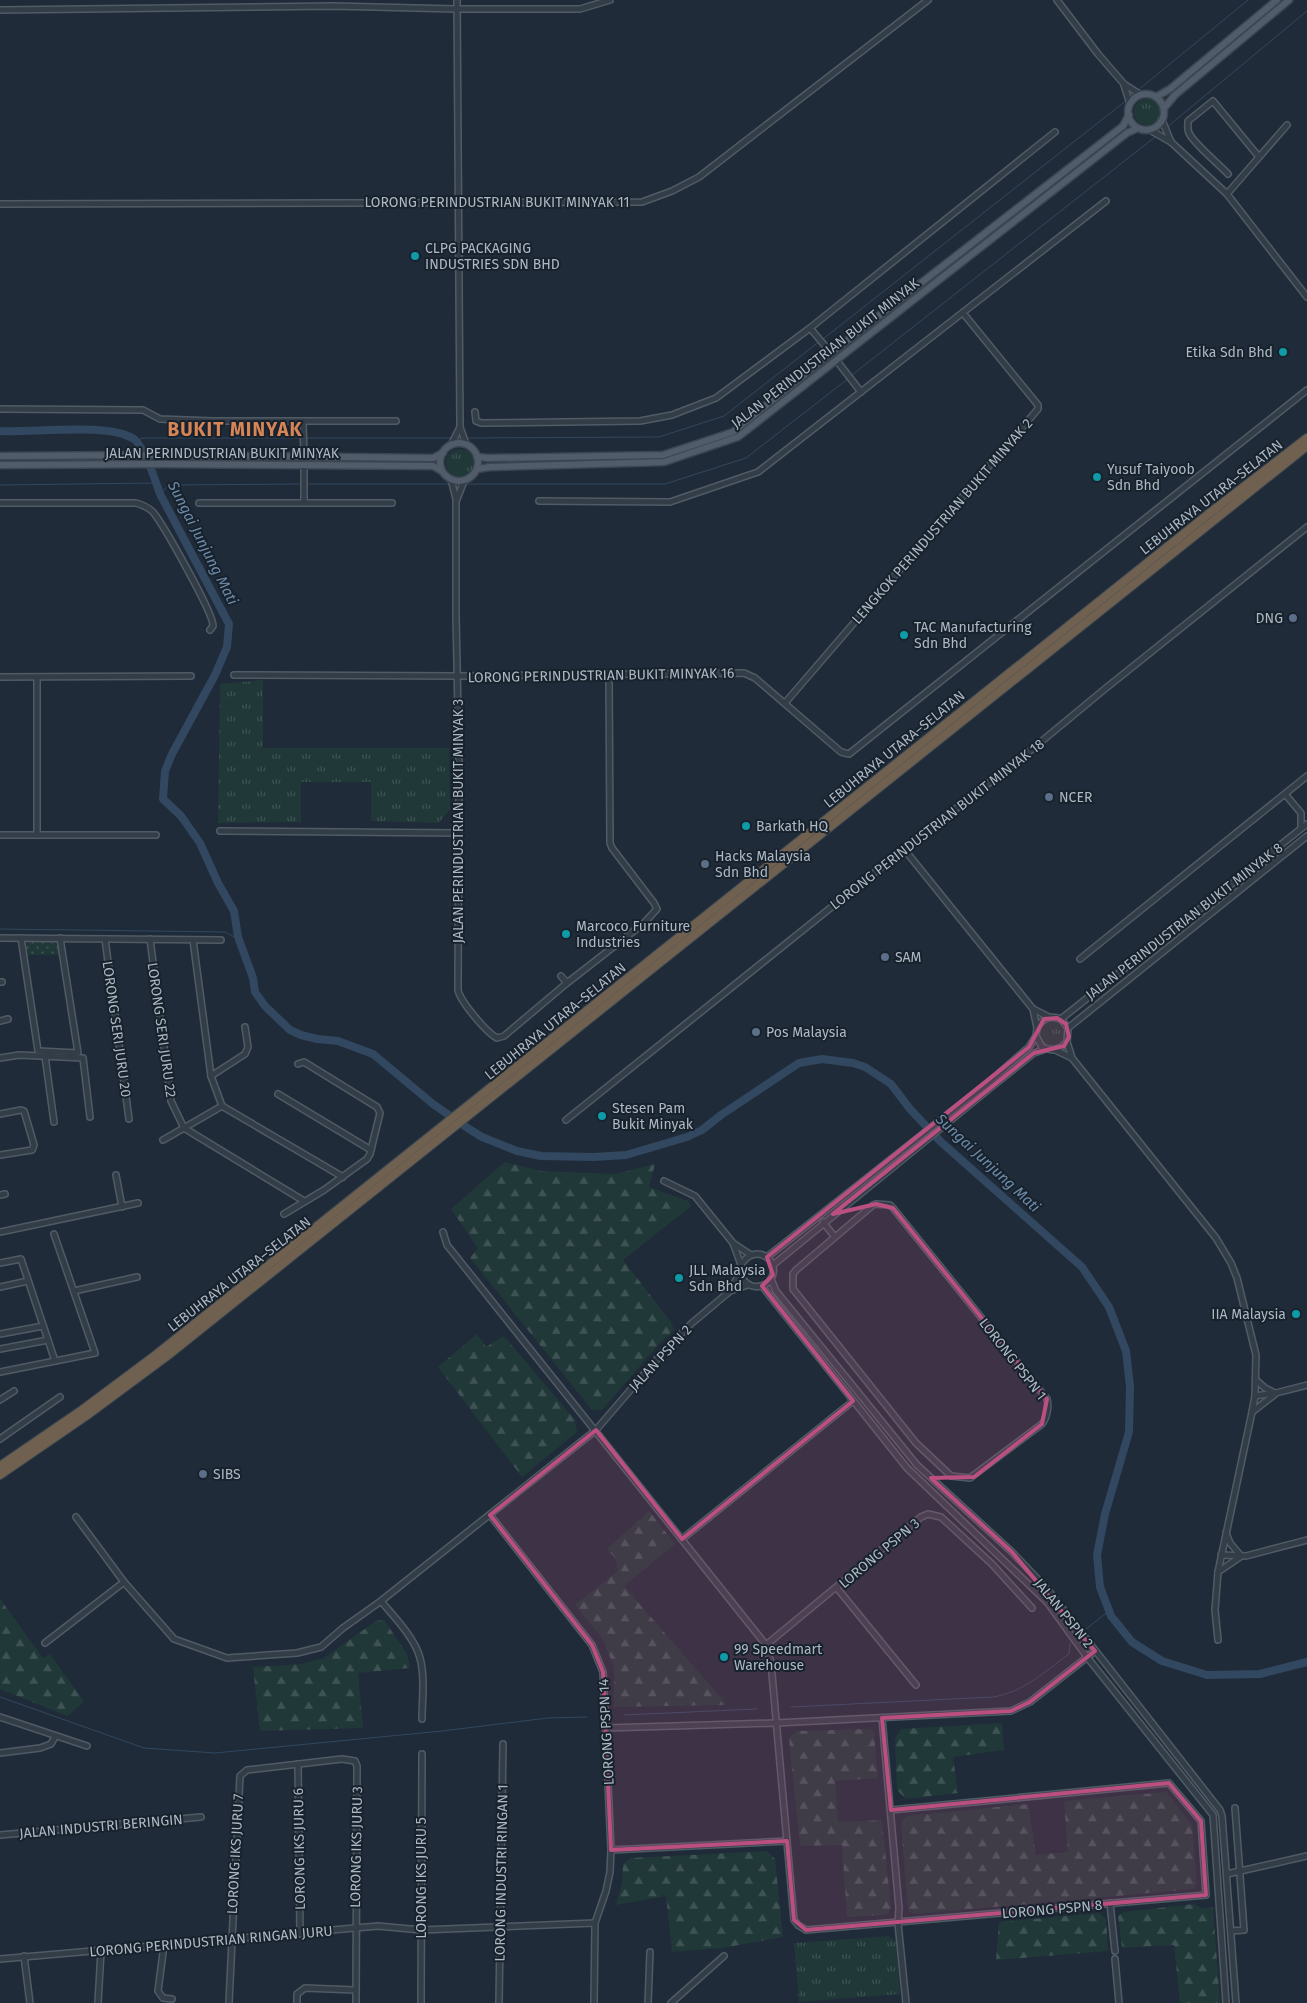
<svg xmlns="http://www.w3.org/2000/svg" width="1307" height="2003" viewBox="0 0 1307 2003" font-family="'Fira Sans',sans-serif">
<defs>
<pattern id="grass-tufts" width="24" height="20" patternUnits="userSpaceOnUse" patternTransform="scale(1.25)"><rect width="24" height="20" fill="#213839"/><path d="M3 7l-1-3M5 7V3M7 7l1-3M15 17l-1-3M17 17v-4M19 17l1-3" fill="none" stroke="#3f5354"/></pattern>
<pattern id="forest-firs" width="22" height="20" patternUnits="userSpaceOnUse" patternTransform="scale(1.25)"><rect width="22" height="20" fill="#213839"/><path d="M5 1l3.5 6h-7zM16 11l3.5 6h-7z" fill="#3f5354"/></pattern>
<pattern id="park-dots" width="8" height="8" patternUnits="userSpaceOnUse" patternTransform="scale(1.25)"><rect width="8" height="8" fill="#213839"/><path d="M2 2h.1M6 6h.1" fill="none" stroke="#3f5354" stroke-width="1.8" stroke-linecap="round"/></pattern>
</defs>
<rect width="100%" height="100%" fill="#1f2b38"/>
<!-- grass -->
<g fill="url(#grass-tufts)">
<circle cx="1147" cy="112" r="13"/>
<circle cx="460" cy="463" r="14"/>
<path d="M263,680V748H449L450,809L439,823L371,821V782H301V822L218,823L220,684Z"/>
<circle cx="1052" cy="1034" r="14"/>
<path d="M889,1936L896,1941L900,1994L799,2002L794,1943Z"/>
</g>
<!-- forest -->
<g fill="url(#forest-firs)">
<path d="M505,1162L541,1171L615,1174L655,1164L649,1187L688,1201L691,1206L623,1260L671,1322L674,1330L658,1345L602,1410H592L470,1258L478,1248L451,1209Z"/>
<path d="M477,1334L486,1347L504,1336L575,1420L577,1432L522,1477L438,1367Z"/>
<path d="M649,1511L675,1544L624,1586L727,1705L614,1707V1668L603,1639L575,1605L618,1571L615,1558L607,1549Z"/>
<path d="M0,1599L43,1658L50,1654L84,1702L67,1716L0,1689Z"/>
<path d="M384,1620L407,1654L410,1668L358,1673L363,1728L260,1731L253,1667L302,1664L324,1658L376,1621Z"/>
<path d="M1002,1723L1004,1750L953,1757L958,1793L906,1799L897,1790L895,1738L901,1729Z"/>
<path d="M868,1729L874,1731L878,1778L835,1781L838,1822L882,1820L891,1908L887,1915L847,1917L842,1845L800,1846L789,1738L797,1731Z"/>
<path d="M1166,1792L1192,1825L1197,1883L1194,1889L914,1914L908,1911L901,1824L907,1816L1028,1804L1036,1855L1068,1852L1064,1801Z"/>
<path d="M767,1851L775,1859L783,1937L722,1948L672,1952L666,1896L616,1905L622,1883L623,1864L631,1858Z"/>
<path d="M1194,1904L1202,1908L1213,1907L1220,2003H1180L1174,1945L1122,1948L1118,1916L1124,1912Z"/>
<path d="M1099,1913L1106,1919L1108,1951L996,1960L999,1922Z"/>
</g>
<!-- park -->
<path fill="url(#park-dots)" d="M28,942H51L58,945L59,955H26L25,947Z"/>
<g fill="none" stroke-linecap="round" stroke-linejoin="round">
<!-- stream -->
<g stroke="#324860" stroke-width="1">
<path d="M1137,91L1248,0"/>
<path d="M1166,128L1307,11"/>
<path d="M823,339L1127,100"/>
<path d="M852,375L1155,137"/>
<path d="M306,438H452"/>
<path d="M466,438L659,437L724,416L820,341"/>
<path d="M136,442L142,438H302"/>
<path d="M307,484H450"/>
<path d="M464,484H665L746,458L849,378"/>
<path d="M0,485L156,483"/>
<path d="M160,494L169,485L303,484"/>
<path d="M0,929L225,932L232,936L238,937"/>
<path d="M1086,1629L1109,1611"/>
<path d="M0,1697L144,1748L215,1753L442,1731L548,1718L587,1717"/>
<path d="M791,1707L993,1697C1024,1692 1044,1672 1069,1654L1070,1643"/>
<path d="M624,1715L757,1709"/>
</g>
<!-- river -->
<path stroke="#324860" stroke-width="8" d="M0,431C32,433 109,422 134,439C144,446 156,482 160,494L229,624L227,647L215,675L172,754L165,771L163,799L181,816L200,843L218,883L234,911L238,937L253,978L255,992L265,1006L290,1030L301,1035L317,1039L338,1041L373,1054L433,1104L469,1129L482,1137L517,1151L541,1156L594,1157L626,1155L687,1137L702,1130L721,1115L799,1063L822,1059L853,1063L865,1067L891,1084L910,1109L941,1142L1082,1267L1109,1307L1126,1351L1130,1387L1129,1432L1105,1514L1097,1555L1100,1587L1111,1616L1132,1642L1162,1661L1207,1675L1260,1674L1307,1662"/>
<defs>
<g id="minor">
<path d="M457,0L460,427L466,444"/>
<path d="M1057,0L1098,54L1124,84L1141,95"/>
<path d="M0,10L333,6L457,9H580L610,0"/>
<path d="M1124,85L1130,104"/>
<path d="M1162,120L1171,142"/>
<path d="M1150,130L1171,142L1227,194L1307,297"/>
<path d="M1228,174C1219,164 1194,144 1189,133C1187,129 1188,125 1188,121L1213,101L1259,157"/>
<path d="M1227,194L1287,125"/>
<path d="M0,204L642,202L672,191L699,177L928,0"/>
<path d="M810,328L831,353"/>
<path d="M837,361L861,392"/>
<path d="M0,409L143,410L160,419L213,421H396"/>
<path d="M475,412L476,421L481,423L640,421L672,415L716,398L810,328L1055,132"/>
<path d="M303,421L304,458"/>
<path d="M451,445L460,427"/>
<path d="M304,466V503"/>
<path d="M451,479L456,499V616L459,761L458,990C460,1001 486,1032 497,1038L504,1036L567,983L644,923L657,909L654,903L612,848L610,843L609,675"/>
<path d="M457,499L464,481"/>
<path d="M539,501L670,502L758,472L1106,201"/>
<path d="M0,503H136C143,505 148,507 153,512C163,524 214,614 213,626L210,630"/>
<path d="M199,503H392"/>
<path d="M234,675L457,676L744,673L755,678L841,752L849,754L1307,390"/>
<path d="M0,677L191,676"/>
<path d="M37,677V835"/>
<path d="M785,703L1038,409V405L963,313"/>
<path d="M1285,794L1301,813V828"/>
<path d="M220,831L459,833"/>
<path d="M0,835H156"/>
<path d="M904,849L1033,1009L1049,1017"/>
<path d="M0,938L221,940"/>
<path d="M21,938L38,1051L78,1053L60,938"/>
<path d="M105,939L129,1119"/>
<path d="M150,939L171,1101L184,1128L304,1201"/>
<path d="M193,940L211,1076L222,1106L343,1177"/>
<path d="M1080,959L1307,776"/>
<path d="M561,976L567,983"/>
<path d="M0,982H2"/>
<path d="M1033,1009L1037,1028L1036,1036L1042,1047C1052,1052 1060,1050 1067,1042L1068,1028L1061,1019C1051,1015 1042,1018 1037,1028"/>
<path d="M1061,1019L1307,824"/>
<path d="M0,1021L8,1019"/>
<path d="M1068,1028L1307,836"/>
<path d="M1067,1042L1072,1058L1216,1238L1231,1263L1237,1278L1256,1355L1255,1396L1252,1412L1218,1572L1215,1610L1218,1640"/>
<path d="M1055,1050L1072,1058"/>
<path d="M45,1056L54,1122"/>
<path d="M0,1058L19,1055L83,1058L90,1117"/>
<path d="M211,1076L245,1054L248,1047L245,1027"/>
<path d="M278,1094L371,1150"/>
<path d="M0,1114L21,1110L24,1111L34,1145L32,1150L0,1155"/>
<path d="M566,1120L904,849L1025,755L1106,688L1307,527"/>
<path d="M163,1140L222,1106"/>
<path d="M116,1175L122,1207"/>
<path d="M664,1181L695,1196L733,1243L751,1255"/>
<path d="M0,1195L5,1194"/>
<path d="M876,1204L890,1205L893,1208L1047,1399C1049,1406 1047,1418 1042,1424L970,1478L951,1476L916,1443L793,1289V1274L796,1270L873,1205Z"/>
<path d="M284,1214L324,1190L367,1159L370,1154L380,1113L377,1107L304,1062L298,1064"/>
<path d="M823,1222L834,1236"/>
<path d="M0,1232L138,1203"/>
<path d="M443,1232L447,1245L766,1645L771,1663L794,1920L798,1925L806,1930L1206,1895L1201,1821L1169,1783L891,1810"/>
<path d="M767,1257L990,1081L1029,1047L1036,1036"/>
<path d="M0,1263L21,1259L55,1361"/>
<path d="M773,1265L994,1085L1034,1053L1046,1049"/>
<path d="M740,1273C744,1286 757,1291 769,1282C785,1261 754,1241 741,1265"/>
<path d="M771,1279L776,1291L917,1465L1012,1552L1048,1590L1220,1810L1222,1816L1236,2003"/>
<path d="M762,1286L907,1468L1047,1602L1087,1657L1213,1815L1226,2003"/>
<path d="M0,1287L28,1281"/>
<path d="M74,1291L137,1277"/>
<path d="M730,1291L748,1285"/>
<path d="M0,1334L43,1326"/>
<path d="M0,1349L48,1340"/>
<path d="M0,1372L95,1353L54,1234"/>
<path d="M1256,1380L1265,1388L1273,1392"/>
<path d="M1255,1396L1276,1393L1307,1385"/>
<path d="M0,1400L14,1391"/>
<path d="M1252,1412L1274,1395"/>
<path d="M0,1439L60,1397"/>
<path d="M490,1515L592,1645L603,1672L611,1850L610,1872L606,1891L595,1923L594,2003"/>
<path d="M76,1517L124,1582L174,1639L227,1658L297,1653L321,1647L343,1628L381,1601L596,1430L663,1352L692,1323L729,1292L740,1273L741,1265L733,1243"/>
<path d="M1226,1533L1230,1543L1241,1556"/>
<path d="M682,1539L853,1401"/>
<path d="M1221,1555L1246,1556L1307,1540"/>
<path d="M1218,1572L1240,1557"/>
<path d="M837,1588L916,1685"/>
<path d="M381,1601C394,1617 411,1634 418,1652C426,1672 422,1699 422,1719"/>
<path d="M45,1643L124,1582"/>
<path d="M766,1645L921,1517L928,1514L941,1517L992,1564L1032,1608"/>
<path d="M0,1717L87,1746"/>
<path d="M882,1718L899,1908L898,1923L906,2003"/>
<path d="M606,1728L776,1723L1011,1711L1030,1702L1095,1651"/>
<path d="M0,1753L40,1748L51,1744L55,1737"/>
<path d="M298,1764L300,1934"/>
<path d="M0,1835L201,1817"/>
<path d="M611,1850L787,1841"/>
<path d="M1227,1874L1307,1856"/>
<path d="M1110,1903L1115,1951"/>
<path d="M1231,1931L1244,1930L1235,1808"/>
<path d="M164,1945L158,1991L163,1998L172,1999"/>
<path d="M24,1956L30,2003"/>
<path d="M0,1959L378,1926L421,1930L595,1923"/>
<path d="M1115,1959L1119,2003"/>
<path d="M98,2003L101,1951"/>
<path d="M229,2003L240,1776L247,1770L342,1759L355,1761L357,1766L356,2003"/>
<path d="M297,2003V1994L305,1988L355,1990"/>
<path d="M421,2003L422,1754"/>
<path d="M499,2003L503,1744"/>
<path d="M648,2003L650,1952"/>
<path d="M671,2003L724,1956"/>
</g>
<g id="major">
<circle cx="1146" cy="112" r="18"/>
<path d="M1156,97L1170,89L1277,0"/>
<path d="M1164,108L1175,95L1289,0"/>
<circle cx="459" cy="462" r="19"/>
<path d="M0,456L158,455L433,458L443,453"/>
<path d="M477,457L488,458L663,455L733,432L831,353L1123,126L1129,115"/>
<path d="M0,465L162,464L433,466L442,471"/>
<path d="M477,469L490,467L664,462L738,437L1127,133L1138,128"/>
</g>
<g id="highway">
<path d="M0,1466L82,1410L157,1354L1211,512L1307,438"/>
<path d="M0,1475L86,1416L167,1356L1307,446"/>
</g>
</defs>
<!-- minor casing -->
<use href="#minor" stroke="#505b66" stroke-width="8"/>
<!-- major casing -->
<use href="#major" stroke="#3c4652" stroke-width="9"/>
<!-- highway casing -->
<use href="#highway" stroke="#3d4853" stroke-width="10"/>
<!-- minor -->
<use href="#minor" stroke="#333d48" stroke-width="5"/>
<!-- major -->
<use href="#major" stroke="#505c69" stroke-width="6"/>
<!-- highway -->
<use href="#highway" stroke="#6f604f" stroke-width="8"/>
</g>
<!-- marked area -->
<path fill="#bb5080" fill-opacity="0.2" stroke="#bb5080" stroke-width="4" stroke-linejoin="round" d="M1057,1018L1066,1024L1069,1037L1064,1046L1034,1053L833,1214L876,1204L893,1208L1047,1399L1042,1424L974,1477L931,1478L1012,1552L1095,1651L1030,1702L1011,1711L882,1718L891,1810L1169,1783L1201,1821L1206,1895L806,1930L794,1920L787,1841L611,1850L603,1672L592,1645L490,1515L596,1430L682,1539L853,1401L762,1286L773,1275L767,1257L1029,1047L1044,1019Z"/>
<!-- markers -->
<g fill="#0f9aa8" stroke="#18222d" stroke-width="2">
<circle cx="415" cy="256" r="5"/>
<circle cx="1283" cy="352" r="5"/>
<circle cx="1097" cy="477" r="5"/>
<circle cx="904" cy="635" r="5"/>
<circle cx="746" cy="826" r="5"/>
<circle cx="566" cy="934" r="5"/>
<circle cx="602" cy="1116" r="5"/>
<circle cx="679" cy="1278" r="5"/>
<circle cx="1296" cy="1314" r="5"/>
<circle cx="724" cy="1657" r="5"/>
</g>
<g fill="#5c6f8a" stroke="#18222d" stroke-width="2">
<circle cx="1293" cy="618" r="5"/>
<circle cx="1049" cy="797" r="5"/>
<circle cx="705" cy="864" r="5"/>
<circle cx="885" cy="957" r="5"/>
<circle cx="756" cy="1032" r="5"/>
<circle cx="203" cy="1474" r="5"/>
</g>
<g text-anchor="middle" stroke-width="4" stroke-linejoin="round" paint-order="stroke">
<!-- street labels -->
<g font-size="14" fill="#adb8c5" stroke="#18222d">
<text x="497" y="207">LORONG PERINDUSTRIAN BUKIT MINYAK 11</text>
<text transform="translate(825 353) rotate(-38)" y="5">JALAN PERINDUSTRIAN BUKIT MINYAK</text>
<text x="222" y="458">JALAN PERINDUSTRIAN BUKIT MINYAK</text>
<text transform="translate(1211 497) rotate(-38)" y="5">LEBUHRAYA UTARA–SELATAN</text>
<text transform="translate(942 521) rotate(-49)" y="5">LENGKOK PERINDUSTRIAN BUKIT MINYAK 2</text>
<text transform="translate(601 675) rotate(-1)" y="5">LORONG PERINDUSTRIAN BUKIT MINYAK 16</text>
<text transform="translate(894 749) rotate(-39)" y="5">LEBUHRAYA UTARA–SELATAN</text>
<text transform="translate(458 821) rotate(-90)" y="5">JALAN PERINDUSTRIAN BUKIT MINYAK 3</text>
<text transform="translate(937 824) rotate(-38)" y="5">LORONG PERINDUSTRIAN BUKIT MINYAK 18</text>
<text transform="translate(1184 921) rotate(-38)" y="5">JALAN PERINDUSTRIAN BUKIT MINYAK 8</text>
<text transform="translate(555 1021) rotate(-39)" y="5">LEBUHRAYA UTARA–SELATAN</text>
<text transform="translate(117 1029) rotate(82)" y="5">LORONG SERI JURU 20</text>
<text transform="translate(162 1030) rotate(82)" y="5">LORONG SERI JURU 22</text>
<text transform="translate(239 1274) rotate(-38)" y="5">LEBUHRAYA UTARA–SELATAN</text>
<text transform="translate(660 1358) rotate(-47)" y="5">JALAN PSPN 2</text>
<text transform="translate(1013 1359) rotate(52)" y="5">LORONG PSPN 1</text>
<text transform="translate(879 1553) rotate(-40)" y="5">LORONG PSPN 3</text>
<text transform="translate(1064 1613) rotate(51)" y="5">JALAN PSPN 2</text>
<text transform="translate(606 1732) rotate(-93)" y="5">LORONG PSPN 14</text>
<text transform="translate(101 1826) rotate(-5)" y="5">JALAN INDUSTRI BERINGIN</text>
<text transform="translate(356 1847) rotate(-89)" y="5">LORONG IKS JURU 3</text>
<text transform="translate(299 1849) rotate(-91)" y="5">LORONG IKS JURU 6</text>
<text transform="translate(235 1854) rotate(-87)" y="5">LORONG IKS JURU 7</text>
<text transform="translate(501 1873) rotate(-89)" y="5">LORONG INDUSTRI RINGAN 1</text>
<text transform="translate(421 1878) rotate(-90)" y="5">LORONG IKS JURU 5</text>
<text transform="translate(1052 1909) rotate(-5)" y="5">LORONG PSPN 8</text>
<text transform="translate(211 1941) rotate(-5)" y="5">LORONG PERINDUSTRIAN RINGAN JURU</text>
</g>
<!-- poi labels -->
<g font-size="14" fill="#adb8c5" stroke="#18222d" text-anchor="start">
<text x="425" y="253">CLPG PACKAGING<tspan x="425" dy="16">INDUSTRIES SDN BHD</tspan></text>
<text x="1273" y="357" text-anchor="end">Etika Sdn Bhd</text>
<text x="1107" y="474">Yusuf Taiyoob<tspan x="1107" dy="16">Sdn Bhd</tspan></text>
<text x="1283" y="623" text-anchor="end">DNG</text>
<text x="914" y="632">TAC Manufacturing<tspan x="914" dy="16">Sdn Bhd</tspan></text>
<text x="1059" y="802">NCER</text>
<text x="756" y="831">Barkath HQ</text>
<text x="715" y="861">Hacks Malaysia<tspan x="715" dy="16">Sdn Bhd</tspan></text>
<text x="576" y="931">Marcoco Furniture<tspan x="576" dy="16">Industries</tspan></text>
<text x="895" y="962">SAM</text>
<text x="766" y="1037">Pos Malaysia</text>
<text x="612" y="1113">Stesen Pam<tspan x="612" dy="16">Bukit Minyak</tspan></text>
<text x="689" y="1275">JLL Malaysia<tspan x="689" dy="16">Sdn Bhd</tspan></text>
<text x="1286" y="1319" text-anchor="end">IIA Malaysia</text>
<text x="213" y="1479">SIBS</text>
<text x="734" y="1654">99 Speedmart<tspan x="734" dy="16">Warehouse</tspan></text>
</g>
<!-- water labels -->
<g font-size="15" font-style="italic" fill="#6c8baa" stroke="#18222d">
<text transform="translate(203 543) rotate(63)" y="5">Sungai Junjung Mati</text>
<text transform="translate(988 1163) rotate(43)" y="5">Sungai Junjung Mati</text>
</g>
<!-- district labels -->
<g font-size="19" font-weight="bold" letter-spacing="1" fill="#d78556" stroke="#18222d">
<text x="235" y="436">BUKIT MINYAK</text>
</g>
</g>
</svg>
